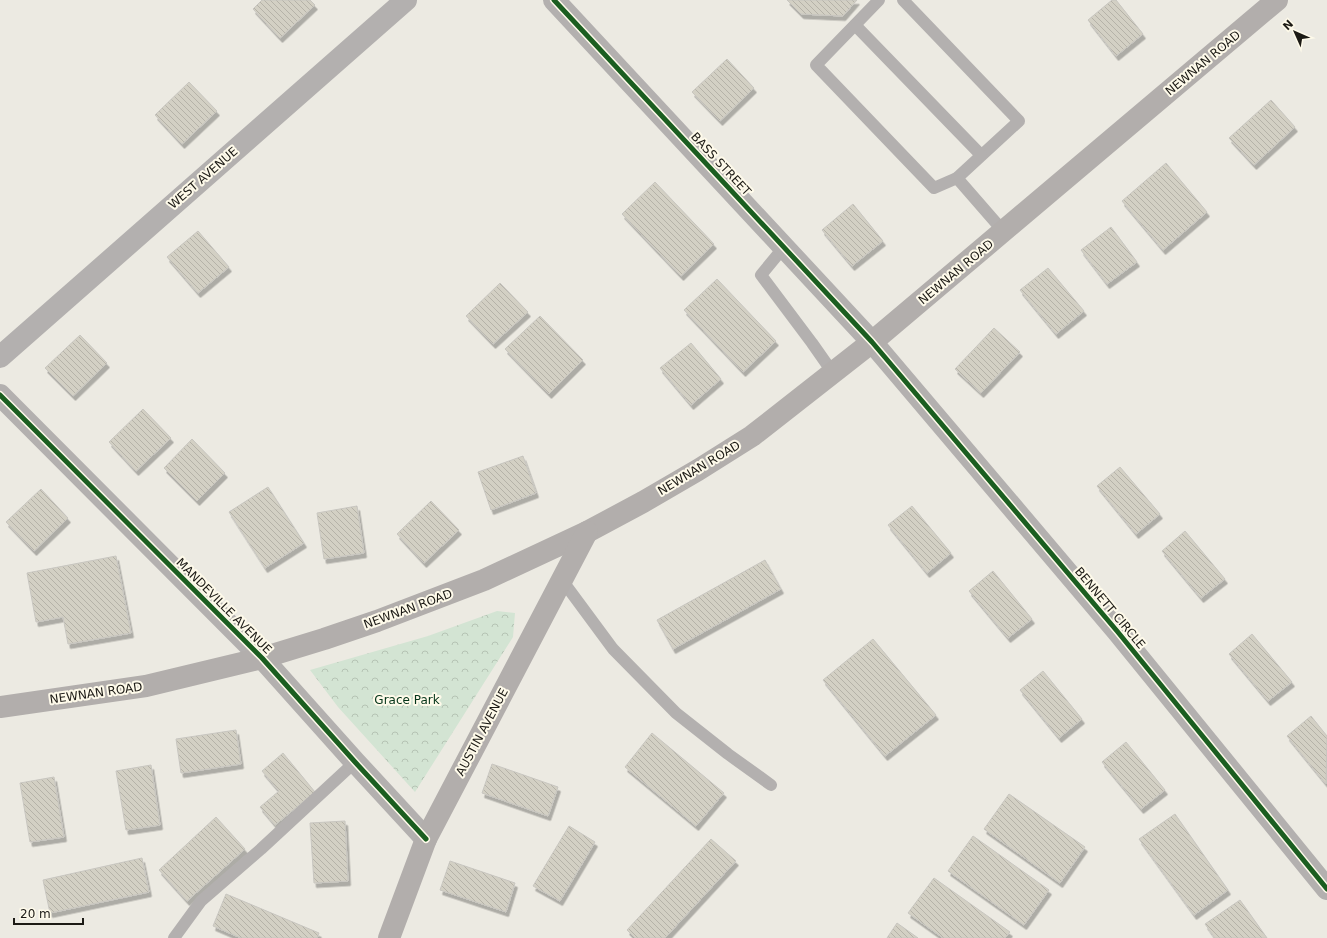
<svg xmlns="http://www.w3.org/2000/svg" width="1327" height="938" viewBox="0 0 1327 938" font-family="'DejaVu Sans',sans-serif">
<defs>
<pattern id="park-crowns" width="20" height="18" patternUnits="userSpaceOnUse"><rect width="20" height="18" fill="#d3e4d3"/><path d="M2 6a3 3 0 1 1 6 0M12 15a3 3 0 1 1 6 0" fill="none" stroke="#b5c3b4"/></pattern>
<pattern id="building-back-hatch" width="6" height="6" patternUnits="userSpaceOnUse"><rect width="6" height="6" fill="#d3d0c4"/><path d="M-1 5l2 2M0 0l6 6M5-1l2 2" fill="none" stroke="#b5b2a8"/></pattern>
<filter id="shadow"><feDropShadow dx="2.5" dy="4.5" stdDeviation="0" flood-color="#0004"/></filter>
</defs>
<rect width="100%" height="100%" fill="#eceae2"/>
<!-- park -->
<path fill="url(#park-crowns)" d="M497,611L515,613L513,637L415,792L338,707L310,670L428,636Z"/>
<!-- building -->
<g fill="url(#building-back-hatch)" stroke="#c8c6c0" filter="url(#shadow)">
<path d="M262,0H310L315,5L280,38L253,9Z"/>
<path d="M787,0H857L843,16L801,14Z"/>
<path d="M1112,0H1116L1143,34L1116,56L1088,20Z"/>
<path d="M727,59L754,88L720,121L692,92Z"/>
<path d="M189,82L217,111L182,144L155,115Z"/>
<path d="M1271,100L1295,127L1254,165L1229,138Z"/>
<path d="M1166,163L1207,212L1163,250L1122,201Z"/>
<path d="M655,182L714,244L681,276L622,214Z"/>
<path d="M853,204L883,241L852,266L822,230Z"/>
<path d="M1111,227L1137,262L1107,284L1081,250Z"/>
<path d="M198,231L229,267L198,293L167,257Z"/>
<path d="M1048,268L1084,311L1056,334L1020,290Z"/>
<path d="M717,279L776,341L743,372L684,310Z"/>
<path d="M500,283L528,312L493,344L466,316Z"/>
<path d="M540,316L583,360L549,394L505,349Z"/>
<path d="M994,328L1020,352L981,393L955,369Z"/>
<path d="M80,335L107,363L73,396L45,368Z"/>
<path d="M691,343L721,379L691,405L660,368Z"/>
<path d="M143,409L171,438L136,471L109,442Z"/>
<path d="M192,439L225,473L197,501L164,468Z"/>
<path d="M523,456L536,493L491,510L478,472Z"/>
<path d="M1120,467L1160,514L1136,534L1097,486Z"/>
<path d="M268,487L304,543L265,568L229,512Z"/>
<path d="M41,489L68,518L34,551L6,522Z"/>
<path d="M431,501L459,530L424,563L397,534Z"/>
<path d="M357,506L364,553L324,559L317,513Z"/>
<path d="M912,506L951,553L927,573L888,525Z"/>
<path d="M1185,531L1225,579L1201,598L1162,551Z"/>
<path d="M116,556L131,633L68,644L63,617L36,622L27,573Z"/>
<path d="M765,560L781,589L673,649L657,620Z"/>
<path d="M993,571L1032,619L1008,638L969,591Z"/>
<path d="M1252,634L1292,682L1268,701L1229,654Z"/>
<path d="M873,639L936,715L885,756L823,680Z"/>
<path d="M1043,671L1082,719L1059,738L1020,690Z"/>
<path d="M1311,716L1327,736L1326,784L1287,736Z"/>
<path d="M236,730L241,764L181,773L176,739Z"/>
<path d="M652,733L724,793L696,826L625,767Z"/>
<path d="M1126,742L1165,790L1141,809L1102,762Z"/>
<path d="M283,753L315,792L275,825L260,807L279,791L262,771Z"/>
<path d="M492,764L558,787L548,816L482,793Z"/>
<path d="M151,765L160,825L126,830L116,771Z"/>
<path d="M54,777L64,837L30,842L20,783Z"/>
<path d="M1009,794L1085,847L1060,883L984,829Z"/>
<path d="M1175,814L1228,890L1194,915L1139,839Z"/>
<path d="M216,817L245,849L187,901L159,870Z"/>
<path d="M345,821L348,881L314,883L310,823Z"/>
<path d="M569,826L595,842L560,901L533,886Z"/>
<path d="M973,836L1049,890L1024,925L948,871Z"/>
<path d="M711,839L736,861L665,938H635L627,930Z"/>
<path d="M142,858L149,892L50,913L43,880Z"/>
<path d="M450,861L515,883L506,912L440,890Z"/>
<path d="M934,878L1010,932L1005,938H943L908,913Z"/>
<path d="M226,894L319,933L317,938H241L213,926Z"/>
<path d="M1240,900L1267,938H1215L1205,924Z"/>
<path d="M897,923L918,938H887Z"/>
</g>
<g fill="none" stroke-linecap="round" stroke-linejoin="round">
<!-- lane -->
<g stroke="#b3b0af" stroke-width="12">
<path d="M879,0L816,65L934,188L957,178"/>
<path d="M903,0L1019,121L957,178L1004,232"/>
<path d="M855,25L981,155"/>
<path d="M784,247L761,275L812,343L833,373"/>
<path d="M562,580L613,649L676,713L728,754L771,785"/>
<path d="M174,938L201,901L261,849L355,762"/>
</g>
<!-- street -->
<g stroke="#b3b0af" stroke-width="22">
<path d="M554,0L872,342L1117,631L1327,889"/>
<path d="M0,357L406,0"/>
<path d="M0,395L262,658L355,762L426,839"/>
</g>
<!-- secondary -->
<g stroke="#b2aeac" stroke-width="22">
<path d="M0,707L146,686L262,658L324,639L377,621L484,580L587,532L643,502L698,470L752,436L872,342L1277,0"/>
<path d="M389,938L426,839L587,532"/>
</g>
<defs>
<g id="cycleway">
<path d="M554,0L872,342L1117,631L1327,889"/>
<path d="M0,395L262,658L355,762L426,839"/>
</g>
</defs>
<!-- cycleway casing -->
<use href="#cycleway" stroke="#fefaea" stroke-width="8"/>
<!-- cycleway -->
<use href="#cycleway" stroke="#1b5e20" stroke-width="5"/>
</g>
<g text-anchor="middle" stroke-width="4" stroke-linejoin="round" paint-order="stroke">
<!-- street labels -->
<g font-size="12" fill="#1c1a15" stroke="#fefaea">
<text transform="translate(1203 63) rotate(-40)" y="4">NEWNAN ROAD</text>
<text transform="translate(721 164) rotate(47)" y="4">BASS STREET</text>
<text transform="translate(203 178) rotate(-41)" y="4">WEST AVENUE</text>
<text transform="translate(956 272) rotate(-40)" y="4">NEWNAN ROAD</text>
<text transform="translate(699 468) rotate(-31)" y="4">NEWNAN ROAD</text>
<text transform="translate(224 606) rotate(45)" y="4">MANDEVILLE AVENUE</text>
<text transform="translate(1110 608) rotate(50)" y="4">BENNETT CIRCLE</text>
<text transform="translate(408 609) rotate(-20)" y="4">NEWNAN ROAD</text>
<text transform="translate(96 693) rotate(-8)" y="4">NEWNAN ROAD</text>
<text transform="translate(482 732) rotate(-62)" y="4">AUSTIN AVENUE</text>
</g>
<!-- park labels -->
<g font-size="12" fill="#033418" stroke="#fefaea">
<text x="407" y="704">Grace Park</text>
</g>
</g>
<!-- north arrow -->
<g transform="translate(1295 32) rotate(315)" stroke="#fefaea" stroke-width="3" paint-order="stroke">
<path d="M0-3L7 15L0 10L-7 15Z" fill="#1c1a15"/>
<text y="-6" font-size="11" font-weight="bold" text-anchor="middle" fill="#1c1a15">N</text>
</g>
<!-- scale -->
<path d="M14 918v6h69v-6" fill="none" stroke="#1c1a15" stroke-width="2"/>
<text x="20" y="918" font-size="12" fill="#1c1a15" stroke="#fefaea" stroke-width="3" paint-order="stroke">20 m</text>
</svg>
